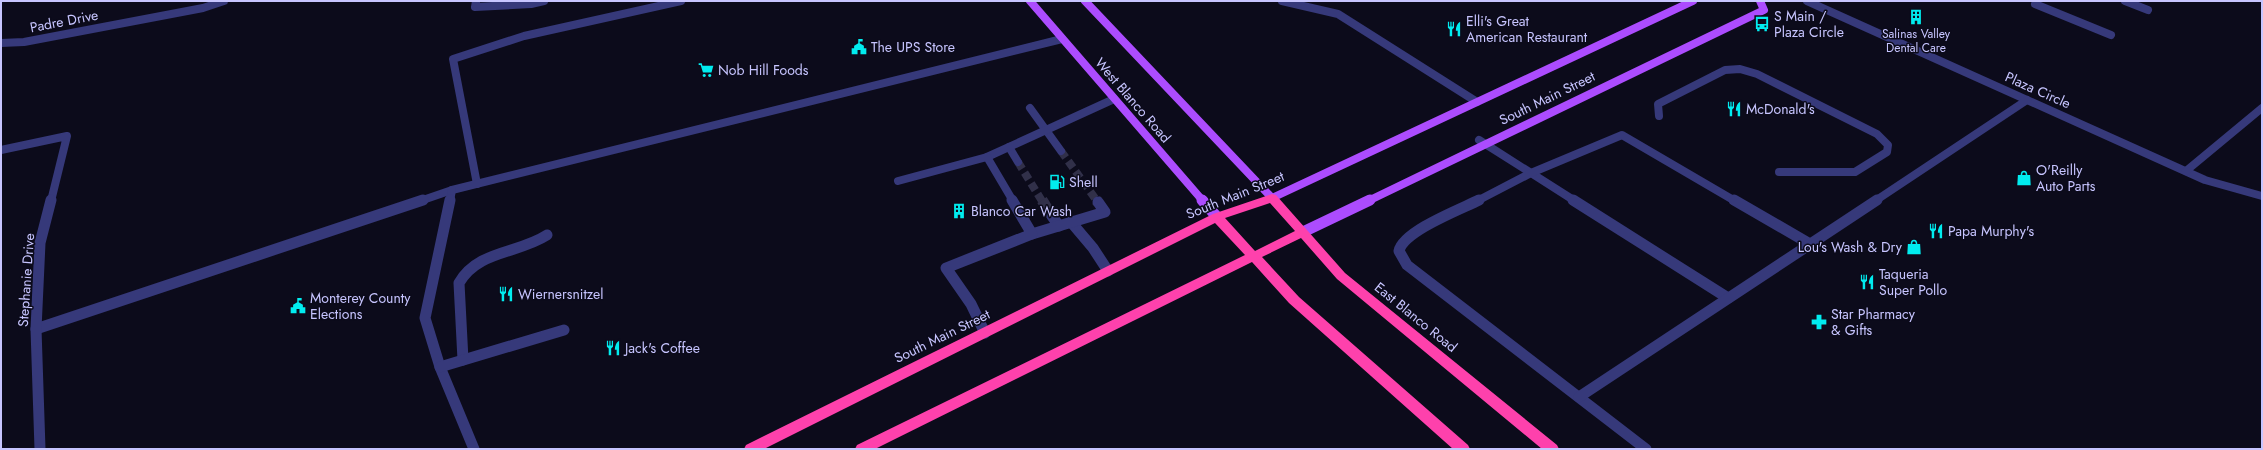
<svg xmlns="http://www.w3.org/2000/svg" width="2263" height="450" viewBox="0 0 2263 450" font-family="Jost,sans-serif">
<rect width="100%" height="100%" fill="#0c0b1b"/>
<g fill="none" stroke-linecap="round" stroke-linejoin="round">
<!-- minor-tunnel-far1 -->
<g stroke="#313049" stroke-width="8" stroke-dasharray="8 4.5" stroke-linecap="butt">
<path d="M1061,151L1097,201"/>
<path d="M1018,162L1042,201"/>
</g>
<!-- minor-tunnel -->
<g stroke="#313049" stroke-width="11" stroke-dasharray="11 5.5" stroke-linecap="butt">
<path d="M1042,200L1052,216"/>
<path d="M1096,200L1098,202"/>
</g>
<!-- minor-far1 -->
<g stroke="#36397a" stroke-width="8">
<path d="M476,1L475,7L531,4L544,1"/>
<path d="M1282,1L1338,14L1477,102"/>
<path d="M1807,1L2205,180L2262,196"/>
<path d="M2125,1L2148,10"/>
<path d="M2035,4L2111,35"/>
<path d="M1,43L24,42L203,8L224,1"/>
<path d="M1030,108L1061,151"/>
<path d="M1659,116L1658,104L1725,70L1740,69L1757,74L1877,134L1888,145L1887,152L1855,172H1779"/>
<path d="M1479,140L1575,201"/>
<path d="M1009,147L1018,162"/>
<path d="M1,150L67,136L51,201"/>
<path d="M987,157L1114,99"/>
<path d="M2186,171L2262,108"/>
<path d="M898,181L987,157L1013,201"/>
<path d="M477,184L453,59L524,36L681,1"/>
<path d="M420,201L452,190L1062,39"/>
<path d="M450,201L452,190"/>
<path d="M1477,201L1531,173L1622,135L1735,201"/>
<path d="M1875,201L2027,100"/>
</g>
<!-- minor -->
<g stroke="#36397a" stroke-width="11">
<path d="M450,200L425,318L440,367L474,449"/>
<path d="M1479,200C1461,209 1403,231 1399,251L1407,265L1646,449"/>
<path d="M1573,200L1728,298"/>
<path d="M1734,200L1810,244"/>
<path d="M1052,216L1059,226"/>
<path d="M1071,222L1093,248L1108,271"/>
<path d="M1032,234L1105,212L1098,202"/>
<path d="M36,329L423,200"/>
<path d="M985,333L971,304L946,268L1032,234L1012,200"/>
<path d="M463,360L459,283C478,250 518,254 547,235"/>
<path d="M440,367L564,330"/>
<path d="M1579,397L1877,200"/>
<path d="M40,449L36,329L40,243L51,200"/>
</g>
<!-- major-far1 -->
<g stroke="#ac4cfe" stroke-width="8">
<path d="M1030,1L1203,201"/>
<path d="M1085,1L1272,198L1693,1"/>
<path d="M1368,201L1764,10L1760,1"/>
</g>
<!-- major -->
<g stroke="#ac4cfe" stroke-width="11">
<path d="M1202,200L1217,217"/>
<path d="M1303,232L1370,200"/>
</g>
<!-- highway -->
<path fill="#fe41ac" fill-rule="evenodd" d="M1272,194L1276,195L1345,273L1557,445L1559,449H1542L1337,279L1301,238L1262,257L1299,297L1468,445L1470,449H1453L1289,303L1252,262L875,449H855L857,445L1245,255L1215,223L764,449H744L746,445L1213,214ZM1270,203L1295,231L1255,251L1225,218Z"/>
</g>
<!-- icons -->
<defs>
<symbol id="building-bare" viewBox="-9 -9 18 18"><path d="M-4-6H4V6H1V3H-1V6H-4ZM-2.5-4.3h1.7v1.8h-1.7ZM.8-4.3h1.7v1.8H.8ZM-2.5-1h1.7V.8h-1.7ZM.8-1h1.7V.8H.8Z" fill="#01ecef" stroke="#0c0b1b" stroke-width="2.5" paint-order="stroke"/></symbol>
<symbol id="bus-bare" viewBox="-9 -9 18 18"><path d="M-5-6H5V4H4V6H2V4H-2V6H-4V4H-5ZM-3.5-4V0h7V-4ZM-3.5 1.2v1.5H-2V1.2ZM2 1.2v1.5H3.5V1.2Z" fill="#01ecef" stroke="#0c0b1b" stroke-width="2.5" paint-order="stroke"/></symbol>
<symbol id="restaurant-bare" viewBox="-9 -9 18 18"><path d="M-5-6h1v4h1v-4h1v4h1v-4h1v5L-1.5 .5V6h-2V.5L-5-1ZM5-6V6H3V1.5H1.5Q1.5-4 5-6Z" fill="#01ecef" stroke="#0c0b1b" stroke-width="2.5" paint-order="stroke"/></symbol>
<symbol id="civic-bare" viewBox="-9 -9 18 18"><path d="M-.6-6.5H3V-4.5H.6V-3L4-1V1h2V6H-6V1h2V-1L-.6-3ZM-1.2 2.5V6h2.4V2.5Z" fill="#01ecef" stroke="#0c0b1b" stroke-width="2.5" paint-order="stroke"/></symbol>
<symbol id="supermarket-bare" viewBox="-9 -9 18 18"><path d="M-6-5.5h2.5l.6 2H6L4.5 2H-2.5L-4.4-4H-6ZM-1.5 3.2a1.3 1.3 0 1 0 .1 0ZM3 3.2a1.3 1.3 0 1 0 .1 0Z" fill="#01ecef" stroke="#0c0b1b" stroke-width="2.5" paint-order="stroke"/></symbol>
<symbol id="shop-bare" viewBox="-9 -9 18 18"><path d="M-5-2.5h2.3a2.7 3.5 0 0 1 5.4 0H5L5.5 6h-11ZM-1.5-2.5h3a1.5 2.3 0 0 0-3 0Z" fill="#01ecef" stroke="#0c0b1b" stroke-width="2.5" paint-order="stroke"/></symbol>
<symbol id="fuel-bare" viewBox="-9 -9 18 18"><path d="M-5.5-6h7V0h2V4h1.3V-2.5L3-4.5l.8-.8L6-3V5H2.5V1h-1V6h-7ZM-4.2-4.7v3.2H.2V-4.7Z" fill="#01ecef" stroke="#0c0b1b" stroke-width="2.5" paint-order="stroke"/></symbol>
<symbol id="pharmacy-bare" viewBox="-9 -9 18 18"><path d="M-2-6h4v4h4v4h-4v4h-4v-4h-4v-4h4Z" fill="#01ecef" stroke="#0c0b1b" stroke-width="2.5" paint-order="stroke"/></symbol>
</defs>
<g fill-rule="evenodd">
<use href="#building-bare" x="1905" y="6" width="22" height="22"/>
<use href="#bus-bare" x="1751" y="13" width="22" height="22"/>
<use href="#restaurant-bare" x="1443" y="18" width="22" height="22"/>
<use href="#civic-bare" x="848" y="36" width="22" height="22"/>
<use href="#supermarket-bare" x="695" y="59" width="22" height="22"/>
<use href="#restaurant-bare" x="1723" y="98" width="22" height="22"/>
<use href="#shop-bare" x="2013" y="167" width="22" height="22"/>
<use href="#fuel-bare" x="1046" y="171" width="22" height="22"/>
<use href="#building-bare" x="948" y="200" width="22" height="22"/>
<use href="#restaurant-bare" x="1925" y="220" width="22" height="22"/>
<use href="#shop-bare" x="1903" y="236" width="22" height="22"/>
<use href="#restaurant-bare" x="1856" y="271" width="22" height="22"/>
<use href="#restaurant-bare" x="495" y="283" width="22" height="22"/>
<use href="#civic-bare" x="287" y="295" width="22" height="22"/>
<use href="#pharmacy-bare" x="1808" y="311" width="22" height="22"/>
<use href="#restaurant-bare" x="602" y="337" width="22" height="22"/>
</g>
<g text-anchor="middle" stroke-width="3" stroke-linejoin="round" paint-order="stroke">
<!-- far-poi labels -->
<g font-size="12" fill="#c7c5ff" stroke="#0c0b1b">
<text x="1916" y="38">Salinas Valley<tspan x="1916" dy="14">Dental Care</tspan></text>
</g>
<!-- poi labels -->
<g font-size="14" fill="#c7c5ff" stroke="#0c0b1b" text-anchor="start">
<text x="1774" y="21">S Main /<tspan x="1774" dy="16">Plaza Circle</tspan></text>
<text x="1466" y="26">Elli's Great<tspan x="1466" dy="16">American Restaurant</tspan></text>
<text x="871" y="52">The UPS Store</text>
<text x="718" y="75">Nob Hill Foods</text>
<text x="1746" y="114">McDonald's</text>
<text x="2036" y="175">O'Reilly<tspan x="2036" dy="16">Auto Parts</tspan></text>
<text x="1069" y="187">Shell</text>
<text x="971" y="216">Blanco Car Wash</text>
<text x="1948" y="236">Papa Murphy's</text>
<text x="1902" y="252" text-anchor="end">Lou's Wash &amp; Dry</text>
<text x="1879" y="279">Taqueria<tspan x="1879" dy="16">Super Pollo</tspan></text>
<text x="518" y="299">Wiernersnitzel</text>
<text x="310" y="303">Monterey County<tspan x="310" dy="16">Elections</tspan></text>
<text x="1831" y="319">Star Pharmacy<tspan x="1831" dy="16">&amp; Gifts</tspan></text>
<text x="625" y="353">Jack's Coffee</text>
</g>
<!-- street labels -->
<g font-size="14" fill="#c7c5ff" stroke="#0c0b1b">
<text transform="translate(64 21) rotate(-11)" y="5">Padre Drive</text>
<text transform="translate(2038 90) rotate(24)" y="5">Plaza Circle</text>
<text transform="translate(1547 98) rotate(-26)" y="5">South Main Street</text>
<text transform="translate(1133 100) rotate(49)" y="5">West Blanco Road</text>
<text transform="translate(1235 195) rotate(-22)" y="5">South Main Street</text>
<text transform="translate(26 280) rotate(-86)" y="5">Stephanie Drive</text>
<text transform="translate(1416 317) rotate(39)" y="5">East Blanco Road</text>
<text transform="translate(942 336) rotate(-26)" y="5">South Main Street</text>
</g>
</g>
<!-- border -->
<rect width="2263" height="450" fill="none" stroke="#c7c5ff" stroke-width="4"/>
</svg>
